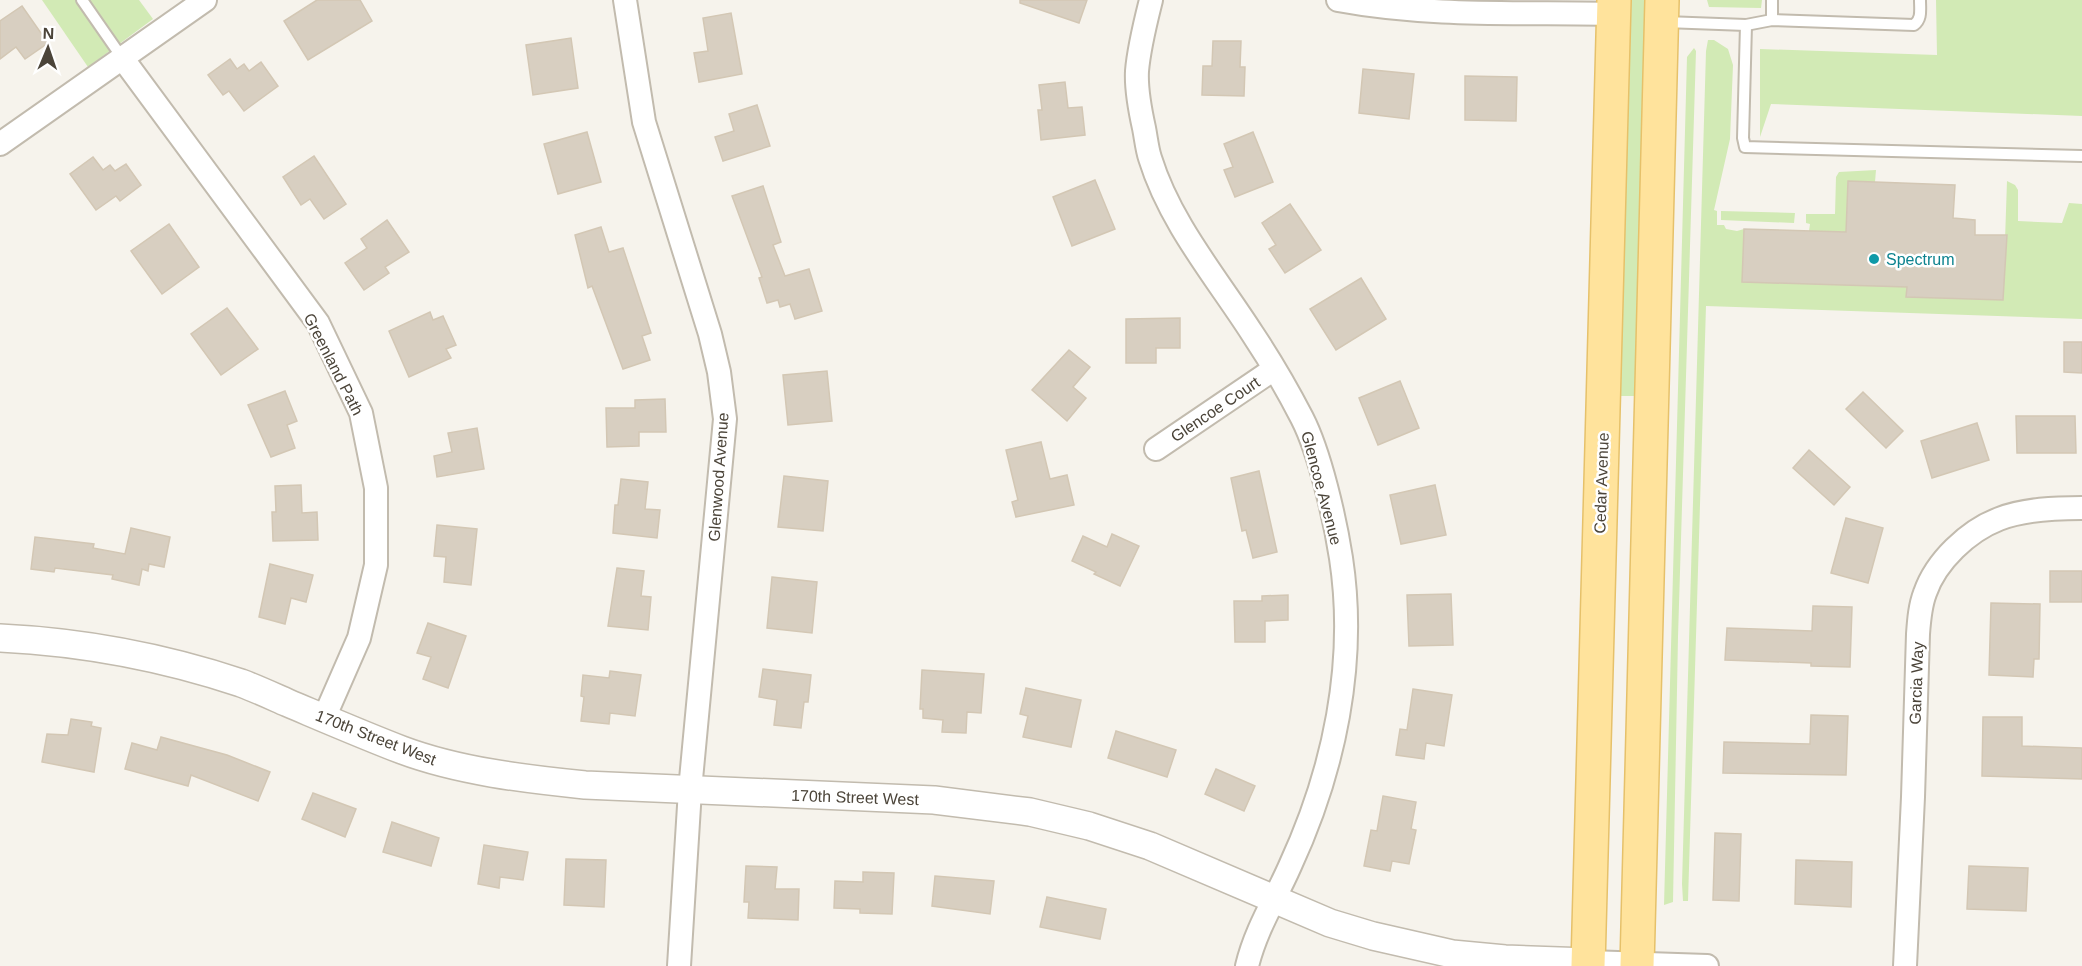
<svg xmlns="http://www.w3.org/2000/svg" width="2082" height="966" viewBox="0 0 2082 966" font-family="Helvetica,sans-serif">
<rect width="100%" height="100%" fill="#f6f3ec"/>
<!-- green -->
<g fill="#d2eab5">
<path d="M42,0H139L153,19L88,67Z"/>
<path d="M1630,0H1647L1636,396H1620Z"/>
<path d="M1707,0H1762L1761,8L1709,7Z"/>
<path d="M1936,0H2082V116L1771,104L1760,137V49L1937,55Z"/>
<path d="M1708,40H1714L1728,49L1733,65L1730,139L1714,210L1717,211V225H1724L1726,229L1737,231L1744,229L1907,287V297L2003,300L2007,181L2015,185L2018,190V221L2062,223L2069,203L2082,204V319L1706,306L1688,901H1683L1682,884L1706,51Z"/>
<path d="M1694,48L1696,51L1678,637L1673,902L1664,905L1687,57Z"/>
<path d="M1876,170L1875,182L1848,181L1846,232L1809,231L1810,224L1806,223V214H1835L1836,177L1839,172Z"/>
<path d="M1721,211L1795,213L1794,223L1721,220Z"/>
</g>
<!-- building -->
<g fill="#d8cfc1" stroke="#d3c7b4" stroke-width="1.5">
<path d="M317,0H360L372,21L308,60L284,21Z"/>
<path d="M1020,0H1087L1079,23L1020,3Z"/>
<path d="M22,6L48,43L25,59L16,47L0,59V21Z"/>
<path d="M731,13L742,74L699,82L694,53L708,51L703,18Z"/>
<path d="M571,38L578,88L533,95L526,45Z"/>
<path d="M1213,41H1241L1240,67H1245L1244,96L1202,95L1203,66H1212Z"/>
<path d="M230,59L237,69L244,64L249,71L261,62L278,86L244,111L229,91L223,95L208,75Z"/>
<path d="M1363,69L1414,74L1409,119L1359,113Z"/>
<path d="M1465,76L1517,77L1516,121L1465,120Z"/>
<path d="M1065,82L1068,108L1082,107L1085,135L1041,140L1038,110H1042L1039,85Z"/>
<path d="M757,105L770,146L723,161L715,137L734,131L729,114Z"/>
<path d="M587,132L601,182L558,194L544,144Z"/>
<path d="M1253,132L1273,182L1235,197L1224,170L1233,167L1224,144Z"/>
<path d="M314,156L346,204L324,219L310,199L301,205L283,177Z"/>
<path d="M93,157L103,170L110,165L115,171L126,164L141,185L120,201L116,196L96,210L70,174Z"/>
<path d="M1095,180L1115,229L1072,246L1053,197Z"/>
<path d="M1848,181L1955,185L1953,218L1975,220V235H2007L2003,300L1906,297L1907,287L1742,282L1744,229L1846,232Z"/>
<path d="M763,186L781,242L773,245L785,276L809,269L822,311L795,319L790,304L780,307L778,300L767,303L759,278L762,277L732,196Z"/>
<path d="M1290,204L1321,250L1285,273L1269,249L1276,245L1262,223Z"/>
<path d="M387,220L409,252L385,267L389,273L364,290L345,263L367,248L361,239Z"/>
<path d="M169,224L199,267L162,294L131,251Z"/>
<path d="M601,227L609,252L623,248L651,333L642,336L650,360L623,369L592,286L588,288L575,235Z"/>
<path d="M1361,278L1386,319L1336,350L1310,309Z"/>
<path d="M227,308L258,349L221,375L191,334Z"/>
<path d="M430,312L433,320L443,316L456,345L446,349L451,358L409,377L389,331Z"/>
<path d="M1180,318V348H1156V363H1126V319Z"/>
<path d="M2064,342H2082V373L2064,372Z"/>
<path d="M1069,350L1090,367L1073,387L1086,398L1067,421L1032,390Z"/>
<path d="M827,371L832,421L788,425L783,375Z"/>
<path d="M1400,381L1419,428L1378,445L1359,398Z"/>
<path d="M285,391L297,421L287,425L295,448L271,457L248,405Z"/>
<path d="M1863,392L1903,431L1886,448L1846,409Z"/>
<path d="M665,399L666,432H639V446L607,447L606,408H635V400Z"/>
<path d="M2016,416H2075L2076,453H2017Z"/>
<path d="M1977,423L1989,460L1932,478L1921,441Z"/>
<path d="M477,428L484,469L437,477L434,456L452,452L448,433Z"/>
<path d="M1041,442L1050,479L1067,475L1074,505L1016,517L1012,502L1018,500L1006,450Z"/>
<path d="M1809,450L1850,487L1834,505L1793,468Z"/>
<path d="M1259,471L1277,552L1253,558L1246,530L1242,531L1231,478Z"/>
<path d="M784,476L828,481L823,531L778,527Z"/>
<path d="M621,479L648,482L645,509L660,510L657,538L613,533L615,505H618Z"/>
<path d="M301,485L302,513L317,512L318,540L273,541L272,512H276L275,486Z"/>
<path d="M1435,485L1446,535L1401,544L1390,495Z"/>
<path d="M1846,518L1883,528L1868,583L1831,573Z"/>
<path d="M437,525L477,529L471,585L444,582L446,557L434,556Z"/>
<path d="M131,528L170,537L164,567L149,564L148,571L142,569L139,585L112,579L113,575L55,568L54,572L31,569L35,537L94,544L93,548L125,554Z"/>
<path d="M1112,534L1139,546L1120,586L1094,574L1096,572L1072,561L1083,536L1107,547Z"/>
<path d="M270,564L313,575L306,602L291,598L285,624L259,617Z"/>
<path d="M617,568L644,571L641,596L651,597L648,630L608,626Z"/>
<rect x="2050" y="571" width="32" height="31"/>
<path d="M772,577L817,582L812,633L767,628Z"/>
<path d="M1451,594L1453,645L1409,646L1407,595Z"/>
<path d="M1288,595V620L1265,621V642H1235L1234,601H1262V596Z"/>
<path d="M1991,603L2040,604L2039,659H2034L2033,677L1989,675Z"/>
<path d="M1813,606L1852,607L1850,667L1811,666V663L1725,660L1727,628L1812,631Z"/>
<path d="M428,623L466,636L448,688L423,679L431,657L417,653Z"/>
<path d="M763,669L811,675L808,702H804L801,728L774,725L777,700L759,697Z"/>
<path d="M922,670L984,674L981,713L967,712L966,733L942,732L943,720L923,718V709H920Z"/>
<path d="M610,671L641,675L635,716L610,713L609,724L581,721L584,697L581,696L583,675L609,678Z"/>
<path d="M1026,688L1081,700L1071,747L1023,737L1028,716L1020,714Z"/>
<path d="M1413,689L1452,695L1444,746L1426,743L1424,759L1396,755L1400,729L1407,730Z"/>
<path d="M1811,715L1848,716L1846,775L1723,773L1724,742L1810,744Z"/>
<path d="M1983,717H2022V746L2082,748V779L1982,776Z"/>
<path d="M71,719L92,722L91,726L101,728L94,772L42,762L47,734L68,735Z"/>
<path d="M1116,731L1176,750L1167,777L1108,758Z"/>
<path d="M161,737L227,755L270,772L258,801L191,775L188,786L125,769L132,743L157,750Z"/>
<path d="M1216,769L1255,786L1244,811L1205,794Z"/>
<path d="M313,793L356,809L345,837L302,819Z"/>
<path d="M1383,796L1416,802L1411,829L1416,830L1409,864L1392,861L1390,871L1364,866L1371,830L1377,831Z"/>
<path d="M392,822L439,838L431,866L383,852Z"/>
<path d="M1715,833L1741,834L1739,901L1713,900Z"/>
<path d="M484,845L528,852L523,880L500,877L499,888L478,884Z"/>
<path d="M566,859L606,860L604,907L564,905Z"/>
<path d="M1796,860L1852,862L1851,907L1795,904Z"/>
<path d="M746,866L777,867L775,889H799L798,920L748,918L749,902H744Z"/>
<path d="M1969,866L2028,868L2026,911L1967,909Z"/>
<path d="M863,872L894,873L892,914L860,913V909L834,908L835,881L863,882Z"/>
<path d="M935,876L994,881L990,914L932,906Z"/>
<path d="M1047,897L1106,909L1100,939L1040,927Z"/>
</g>
<g fill="none" stroke-linecap="round" stroke-linejoin="round">
<defs>
<g id="service">
<path d="M82,0L123,59"/>
<path d="M1772,20V0"/>
<path d="M1665,22L1746,25L1772,20L1914,25C1922,19 1920,10 1920,0"/>
<path d="M1746,25L1743,138L1745,147L2082,156"/>
</g>
<g id="minor">
<path d="M625,0L644,122L710,334L719,372L725,419L690,790L679,966"/>
<path d="M1151,0C1145,24 1139,47 1137,71C1136,89 1140,110 1144,128C1146,138 1147,149 1150,158C1170,223 1216,277 1252,333C1270,360 1287,389 1302,418C1320,453 1335,519 1341,558C1357,663 1334,771 1290,866C1275,900 1256,929 1247,966"/>
<path d="M1338,0C1429,17 1522,12 1614,14"/>
<path d="M123,59L318,323L361,413L376,488V565L359,638L324,718"/>
<path d="M0,144L205,0"/>
<path d="M1156,449L1274,369"/>
<path d="M1588,962L1707,966"/>
<path d="M1905,966L1913,797L1918,634C1919,620 1920,606 1925,593C1936,561 1968,531 1999,519C2024,509 2056,508 2082,508"/>
</g>
<path id="tertiary" d="M0,638C83,642 163,657 241,683C257,689 272,696 288,703C326,719 363,735 402,750C458,771 525,779 585,785L934,800L1030,812L1089,826L1150,846L1330,923L1373,936L1452,954L1505,959L1588,962"/>
<g id="primary">
<path d="M1588,966L1614,0"/>
<path d="M1637,966L1662,0"/>
</g>
</defs>
<!-- service casing -->
<use href="#service" stroke="#c2bbae" stroke-width="14"/>
<!-- minor casing -->
<use href="#minor" stroke="#c2bbae" stroke-width="26"/>
<!-- tertiary casing -->
<use href="#tertiary" stroke="#c2bbae" stroke-width="30"/>
<!-- primary casing -->
<use href="#primary" stroke="#e6c16a" stroke-width="36"/>
<!-- service -->
<use href="#service" stroke="#fff" stroke-width="10"/>
<!-- minor -->
<use href="#minor" stroke="#fff" stroke-width="22"/>
<!-- tertiary -->
<use href="#tertiary" stroke="#fff" stroke-width="27"/>
<!-- primary -->
<use href="#primary" stroke="#ffe39c" stroke-width="33"/>
</g>
<!-- markers -->
<circle fill="#0f9aa8" stroke="#fff" stroke-width="2" cx="1874" cy="259" r="6"/>
<g text-anchor="middle" stroke-width="5" stroke-linejoin="round" paint-order="stroke">
<!-- culture labels -->
<g font-size="16" fill="#0d838f" stroke="#fff" text-anchor="start">
<text x="1886" y="265">Spectrum</text>
</g>
<!-- street labels -->
<g font-size="16" fill="#4b4439" stroke="#fff">
<text transform="translate(334 364) rotate(63)" y="6">Greenland Path</text>
<text transform="translate(1215 409) rotate(-34)" y="6">Glencoe Court</text>
<text transform="translate(718 477) rotate(-86)" y="6">Glenwood Avenue</text>
<text transform="translate(1601 483) rotate(-88)" y="6">Cedar Avenue</text>
<text transform="translate(1322 488) rotate(75)" y="6">Glencoe Avenue</text>
<text transform="translate(1916 683) rotate(-88)" y="6">Garcia Way</text>
<text transform="translate(376 737) rotate(21)" y="6">170th Street West</text>
<text transform="translate(855 797) rotate(2)" y="6">170th Street West</text>
</g>
</g>
<!-- north arrow -->
<g transform="translate(48 48) rotate(2)" stroke="#ffffff" stroke-width="4.5" paint-order="stroke">
<path d="M0-4.5L10 22L0 15L-10 22Z" fill="#4b4439"/>
<text y="-9" font-size="16" font-weight="bold" text-anchor="middle" fill="#4b4439">N</text>
</g>
</svg>
